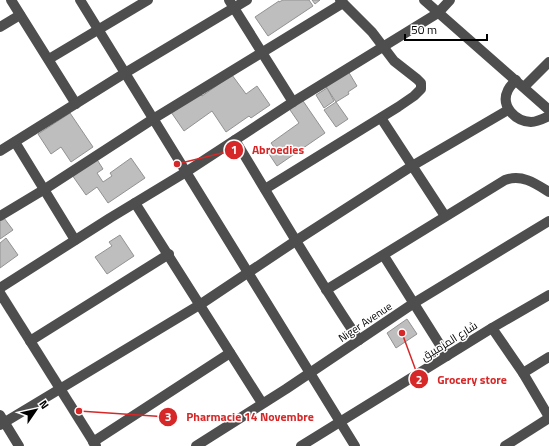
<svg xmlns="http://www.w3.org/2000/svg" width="549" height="446" viewBox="0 0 549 446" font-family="'Titillium Web',Cairo,sans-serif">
<rect width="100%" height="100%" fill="#fff"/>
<!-- building -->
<g fill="#bebebe" stroke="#929292">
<path d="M283,0H309L313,6L268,36L255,17L279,1V2Z"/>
<path d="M312,0H320L315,4Z"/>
<path d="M348,71L357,86L348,92L349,94L336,102L325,85Z"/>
<path d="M232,75L246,94L257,86L270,105L251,118L249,116L226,132L212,111L184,131L171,112L199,92L202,96Z"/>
<path d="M327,88L334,101L324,108L316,95Z"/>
<path d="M301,98L325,133L277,166L269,154L276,150L271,143L299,123L288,107Z"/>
<path d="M336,102L348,119L336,127L324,110Z"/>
<path d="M70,113L93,147L71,162L61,147L51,154L38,134Z"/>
<path d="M96,158L103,169L97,173L103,182L112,176L110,173L131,158L145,178L108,203L97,187L86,195L72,175Z"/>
<path d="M4,218L13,230L0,239V220Z"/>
<path d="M120,235L134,256L107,274L95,257L112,246L109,242Z"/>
<path d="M6,238L18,255L0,268V243Z"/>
<path d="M407,319L417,334L396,348L387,333Z"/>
</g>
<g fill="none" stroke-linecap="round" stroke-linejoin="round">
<!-- minor -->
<g stroke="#4e4e4e" stroke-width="10">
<path d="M11,0L76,104"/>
<path d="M80,0L355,446"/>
<path d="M229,0L293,102"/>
<path d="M424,0L549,110"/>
<path d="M0,27L20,15"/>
<path d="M49,59L148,0"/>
<path d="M516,80C513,83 510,86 508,90C500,106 515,121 531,122C537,122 543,119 549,116"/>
<path d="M524,87L549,62"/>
<path d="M381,118L445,216"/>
<path d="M235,140C276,207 315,275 359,340"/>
<path d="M15,142L75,240"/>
<path d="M0,151L125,73L247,0"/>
<path d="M265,189L398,107L414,96L421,89V83L417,79L394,61L372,32L340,0"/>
<path d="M135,203L262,403"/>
<path d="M0,216L45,189L153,119L343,3"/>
<path d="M384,256L447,356"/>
<path d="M0,288L110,218L186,172L293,102L438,13L450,0"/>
<path d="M326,290L505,180C522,174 535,183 549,192"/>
<path d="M0,293L96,446"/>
<path d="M492,328L523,373L549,417"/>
<path d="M30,341L169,254"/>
<path d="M523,373L549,357"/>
<path d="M0,415L19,446"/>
<path d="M0,425L201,304L297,240L412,166L508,110"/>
<path d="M93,442L230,353"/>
<path d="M196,446L286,389L414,303L549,221"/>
<path d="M301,446L492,328L549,295"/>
<path d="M505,446L549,418"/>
</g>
</g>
<g text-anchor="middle" stroke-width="3" stroke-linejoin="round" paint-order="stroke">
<!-- street labels -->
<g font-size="11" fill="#000" stroke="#fff">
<text transform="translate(365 322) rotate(-34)" y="4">Niger Avenue</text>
<text transform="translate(449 341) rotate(-32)" y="4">شارع المزمبيق</text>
</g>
</g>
<!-- callouts -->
<path fill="none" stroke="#d62828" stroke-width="1.5" d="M177 164L234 150M402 333L419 379M79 411L168 417"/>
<g fill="#d62828" stroke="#fff" stroke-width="1.5">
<circle cx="177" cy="164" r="4"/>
<circle cx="402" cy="333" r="4"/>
<circle cx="79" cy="411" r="4"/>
<circle cx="234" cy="150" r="10"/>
<circle cx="419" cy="379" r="10"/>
<circle cx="168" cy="417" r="10"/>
</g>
<g font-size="12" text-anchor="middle" font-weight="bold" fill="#fff">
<text x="234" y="154">1</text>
<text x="419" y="384">2</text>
<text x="168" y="421">3</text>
</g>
<g font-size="12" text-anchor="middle" font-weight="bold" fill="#d62828" stroke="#fff" stroke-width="3" stroke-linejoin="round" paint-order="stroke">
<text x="278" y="154">Abroedies</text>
<text x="472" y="384">Grocery store</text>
<text x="250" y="421">Pharmacie 14 Novembre</text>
</g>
<!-- north arrow -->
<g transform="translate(36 410) rotate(56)" stroke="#ffffff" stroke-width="3" paint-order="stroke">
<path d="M0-3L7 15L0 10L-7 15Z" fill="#000000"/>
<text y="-6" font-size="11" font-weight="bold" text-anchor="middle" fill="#000000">N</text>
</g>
<!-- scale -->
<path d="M405 34v6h82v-6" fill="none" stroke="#000000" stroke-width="2"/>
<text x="411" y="34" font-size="12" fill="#000000" stroke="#ffffff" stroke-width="3" paint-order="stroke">50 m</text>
</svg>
